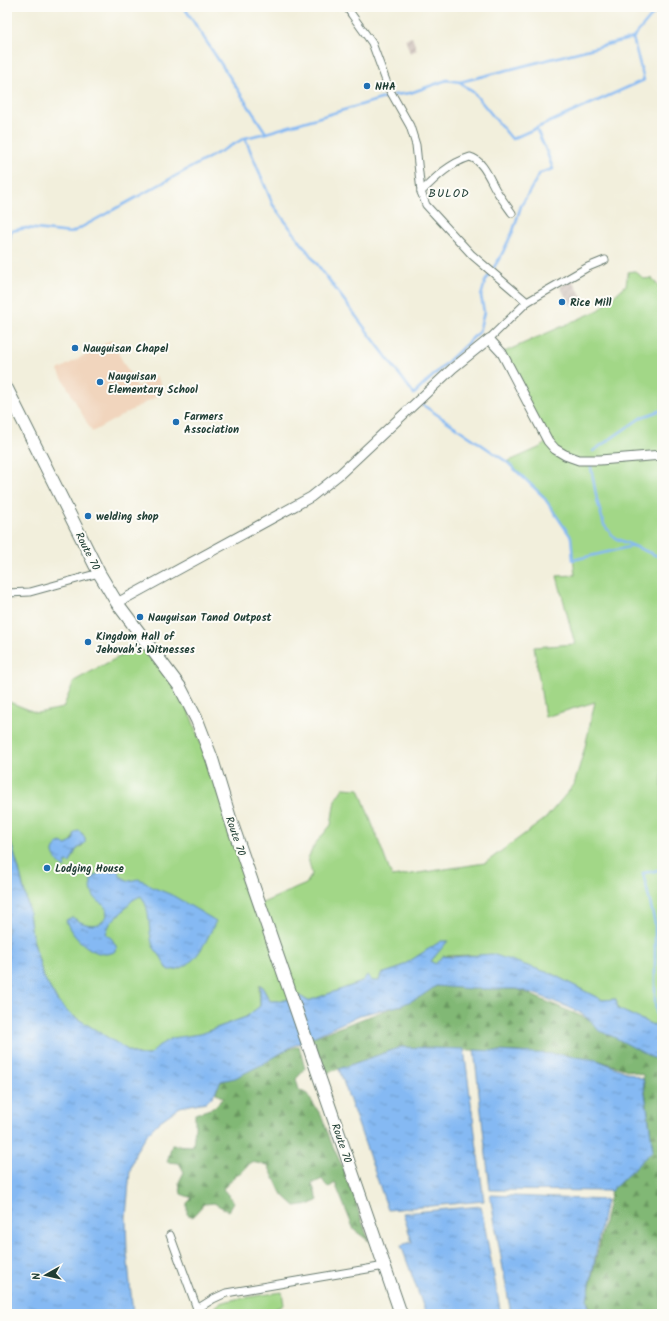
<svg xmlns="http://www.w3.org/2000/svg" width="669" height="1321" viewBox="0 0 669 1321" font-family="Kalam,sans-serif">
<defs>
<pattern id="industrial-furrows" width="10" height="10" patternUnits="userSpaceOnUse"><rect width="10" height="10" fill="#cec1ba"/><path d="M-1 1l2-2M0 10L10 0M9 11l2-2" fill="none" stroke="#a79e98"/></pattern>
<pattern id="forest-firs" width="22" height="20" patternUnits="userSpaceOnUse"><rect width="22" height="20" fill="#81b874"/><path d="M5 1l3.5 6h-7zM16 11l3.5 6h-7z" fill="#699760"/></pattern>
<pattern id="water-ripples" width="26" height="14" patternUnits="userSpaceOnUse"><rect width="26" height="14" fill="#85b9f3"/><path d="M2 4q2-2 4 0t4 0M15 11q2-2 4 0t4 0" fill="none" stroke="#6c98c6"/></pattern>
</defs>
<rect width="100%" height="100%" fill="#fdfcf7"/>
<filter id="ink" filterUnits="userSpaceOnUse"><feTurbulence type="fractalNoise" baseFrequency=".025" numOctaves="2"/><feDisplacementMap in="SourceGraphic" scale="8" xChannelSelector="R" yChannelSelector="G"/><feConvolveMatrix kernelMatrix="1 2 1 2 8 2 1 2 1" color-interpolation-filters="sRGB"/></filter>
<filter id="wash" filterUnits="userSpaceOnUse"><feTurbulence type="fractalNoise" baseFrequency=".012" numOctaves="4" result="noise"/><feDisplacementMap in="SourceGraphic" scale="16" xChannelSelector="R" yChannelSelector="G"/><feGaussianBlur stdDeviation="0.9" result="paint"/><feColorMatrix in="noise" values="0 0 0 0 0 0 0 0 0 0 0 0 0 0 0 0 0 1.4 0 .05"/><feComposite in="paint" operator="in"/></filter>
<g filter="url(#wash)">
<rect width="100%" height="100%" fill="#f2efdc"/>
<!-- built -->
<path fill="#f1d5bd" d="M111,340L137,387L157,377L165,392L92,432L58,370Z"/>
<!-- industrial -->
<g fill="url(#industrial-furrows)">
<path d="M412,37L417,50L410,53L405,39Z"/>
<path d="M572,280L586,303L577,308L574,304L571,306L560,287Z"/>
</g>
<!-- grass -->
<g fill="#a2d787" stroke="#608a5e" fill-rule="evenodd">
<path d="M635,271L644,279L652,278L662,291V1029L618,1009L616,999L602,1000L552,974L518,963L471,955L443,956L435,965L431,961L447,941L426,951L397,969L381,974L379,981L362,982L308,1001L300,996L281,1001H270L261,985L259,986L260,1006L246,1017L200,1034L188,1036L158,1046L150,1055H141L131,1052L70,1014L58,1002L43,976L32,935L28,906L19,870L7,829V701L37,713L63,708L74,681L107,663L147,643L180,687L260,904L306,884L312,874L308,858L315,844L331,825L335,800L343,788L359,789L392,877L485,863L545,819L574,785L585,747L595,702L545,717L534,647L575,644L557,576L575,575L571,537L543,496L507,462L541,447L547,441L502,353L599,310L626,285L628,272ZM82,833L85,838L82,846L76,850L71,860L66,862L62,866L54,854L65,845L71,843L74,836Z"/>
<path d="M282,1292L284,1305L272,1310V1314H212V1310L220,1303L236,1299Z"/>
</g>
<!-- forest -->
<g fill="url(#forest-firs)" stroke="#507a54">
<path d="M436,986L517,989L590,1020L662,1063V1314H593L587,1300L611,1191L653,1150L643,1075L597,1060L519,1052L401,1047L327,1073L311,1038L413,1000Z"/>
<path d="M299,1046L305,1069L296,1079L299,1090L307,1094L322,1117L331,1142L343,1168L350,1189L357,1196V1207L369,1241L354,1230L335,1183L328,1188L322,1179L312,1184L318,1200L311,1204L295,1206L281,1193L268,1165L251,1162L243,1171L235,1176L223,1189L234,1202L228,1211L214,1203L204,1204L192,1217L187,1214V1203L192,1198L181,1194L179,1182L184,1172L179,1163L167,1162L172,1145L193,1146L195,1127V1114L213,1108L224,1098L216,1093L219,1083L267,1061L286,1050Z"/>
</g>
<!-- water -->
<g fill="url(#water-ripples)" stroke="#527b94">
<path d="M7,829L19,870L28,906L32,935L43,976L58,1002L70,1014L131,1052L141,1055H150L158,1046L172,1038L200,1034L246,1017L260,1006V985H261L270,1001H281L300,996L308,1001L362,982L367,975L372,981H379L381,974L397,969L441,941H448L431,961L435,964L443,956L452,957L492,954L552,974L602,1000L616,999L618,1009L662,1029V1063L614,1037L599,1031L590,1020L577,1011L538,995L517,989H471L436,986L420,997L402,1005L360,1015L291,1047L263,1064L235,1078L221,1081L213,1096L206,1102L180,1107L160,1121L148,1133L136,1151L130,1171L126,1217L127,1252L133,1314H7Z"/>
<path d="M77,831H79C83,834 86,838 85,843L76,850L70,863L66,862L65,867L64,868C60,865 52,856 53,851C54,847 58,845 60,842L63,843L65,845C70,844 75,840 74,834Z"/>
<path d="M111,864L116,865L120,876L129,881L138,879L146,882L152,887L172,895L216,921C206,941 194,972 168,970C166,966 163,961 161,957C158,953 155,950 153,946C147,930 152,910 141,896C128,901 130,905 121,913C112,921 110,921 106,934L112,939L117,948L114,952C112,953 108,954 105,954C90,954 69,934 66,920L72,917C83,924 88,926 100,924L107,916L106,907C94,899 90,894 91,879Z"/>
<path d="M401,1047L464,1049L484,1201L388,1210L339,1069Z"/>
<path d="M474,1050L555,1054L597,1060L643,1079L653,1150L611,1191L490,1190Z"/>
<path d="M490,1195L606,1200L587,1300L590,1314H511Z"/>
<path d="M481,1206L501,1314H426L401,1245L412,1242L403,1213Z"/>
</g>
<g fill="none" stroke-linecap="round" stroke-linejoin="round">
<!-- stream -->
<g stroke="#85b9f3" stroke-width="2.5">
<path d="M184,7L266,133L391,96"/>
<path d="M460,82L474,93L512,139L644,80L633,38"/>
<path d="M394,95L410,93L447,80L460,82L633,38L659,7"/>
<path d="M245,138L273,205L414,394L479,332L484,312L481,296L485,282L502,254L513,231L521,206L540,173L553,169L546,150L536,128"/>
<path d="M7,255L11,231L26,228L71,233L245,138L266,133"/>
<path d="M420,403L507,462L543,496L571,537L573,560L633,546"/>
<path d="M593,451L642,417L662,410"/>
<path d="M590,462L597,500L604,525L615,538L662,558"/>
<path d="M659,1030L655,1003V923L643,873L662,870"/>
</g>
</g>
</g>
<g filter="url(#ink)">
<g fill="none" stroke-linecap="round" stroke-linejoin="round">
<defs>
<g id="minor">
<path d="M347,7L352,15L372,43L389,89L410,126L416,145L421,192L426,205L472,255L527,302"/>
<path d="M421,192C436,177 450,163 470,157C483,160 490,180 496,190C501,198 507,206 512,213"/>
<path d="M489,339L527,302L588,267L605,260"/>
<path d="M7,593L30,592L99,573"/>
<path d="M170,1235L199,1314"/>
<path d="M197,1309L213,1299L226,1293L385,1266"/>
</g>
<path id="tertiary" d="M117,603L311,497L340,474L453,368L489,339L502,353L548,441L555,449L565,455L579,460H600L662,455"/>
<path id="trunk" d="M7,389L99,573L117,603L180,687L197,720L212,759L230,818L401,1314"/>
</defs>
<!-- minor casing -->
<use href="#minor" stroke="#697b6f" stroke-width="9"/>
<!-- tertiary casing -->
<use href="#tertiary" stroke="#697b6f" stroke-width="11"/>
<!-- trunk casing -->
<use href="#trunk" stroke="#697b6f" stroke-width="14"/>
<!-- minor -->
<use href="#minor" stroke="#fff" stroke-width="7"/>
<!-- tertiary -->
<use href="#tertiary" stroke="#fff" stroke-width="9"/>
<!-- trunk -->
<use href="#trunk" stroke="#fff" stroke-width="12"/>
</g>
</g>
<!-- markers -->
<g fill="#1f6fb2" stroke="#fdfcf7" stroke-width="1.5">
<circle cx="367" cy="86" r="4"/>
<circle cx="562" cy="302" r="4"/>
<circle cx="75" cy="348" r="4"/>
<circle cx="100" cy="382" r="4"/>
<circle cx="176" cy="422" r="4"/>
<circle cx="88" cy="516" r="4"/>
<circle cx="140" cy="617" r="4"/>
<circle cx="88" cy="642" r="4"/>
<circle cx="47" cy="868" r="4"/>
</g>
<g text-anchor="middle" stroke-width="4" stroke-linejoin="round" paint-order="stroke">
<!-- poi labels -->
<g font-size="11" font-weight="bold" fill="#1f3d34" stroke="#fdfcf7" text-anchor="start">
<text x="375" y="90">NHA</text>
<text x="570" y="306">Rice Mill</text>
<text x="83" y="352">Nauguisan Chapel</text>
<text x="108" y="380">Nauguisan<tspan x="108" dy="13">Elementary School</tspan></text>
<text x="184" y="420">Farmers<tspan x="184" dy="13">Association</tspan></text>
<text x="96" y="520">welding shop</text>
<text x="148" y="621">Nauguisan Tanod Outpost</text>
<text x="96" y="640">Kingdom Hall of<tspan x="96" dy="13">Jehovah's Witnesses</tspan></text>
<text x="55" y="872">Lodging House</text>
</g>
<!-- street labels -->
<g font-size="11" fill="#1f3d34" stroke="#fdfcf7">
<text transform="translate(88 551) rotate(63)" y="4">Route 70</text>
<text transform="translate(236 836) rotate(71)" y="4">Route 70</text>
<text transform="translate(342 1143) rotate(71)" y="4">Route 70</text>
</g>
<!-- neighbourhood labels -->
<g font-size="12" letter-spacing="1" fill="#1f3d34" stroke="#fdfcf7">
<text x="449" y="197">BULOD</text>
</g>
</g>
<!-- margin -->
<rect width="669" height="1321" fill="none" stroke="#fdfcf7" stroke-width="24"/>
<!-- north arrow -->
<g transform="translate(46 1275) rotate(262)" stroke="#fdfcf7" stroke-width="3" paint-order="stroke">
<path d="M0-3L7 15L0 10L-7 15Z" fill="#1f3d34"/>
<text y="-6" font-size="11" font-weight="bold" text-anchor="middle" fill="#1f3d34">N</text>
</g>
</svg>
